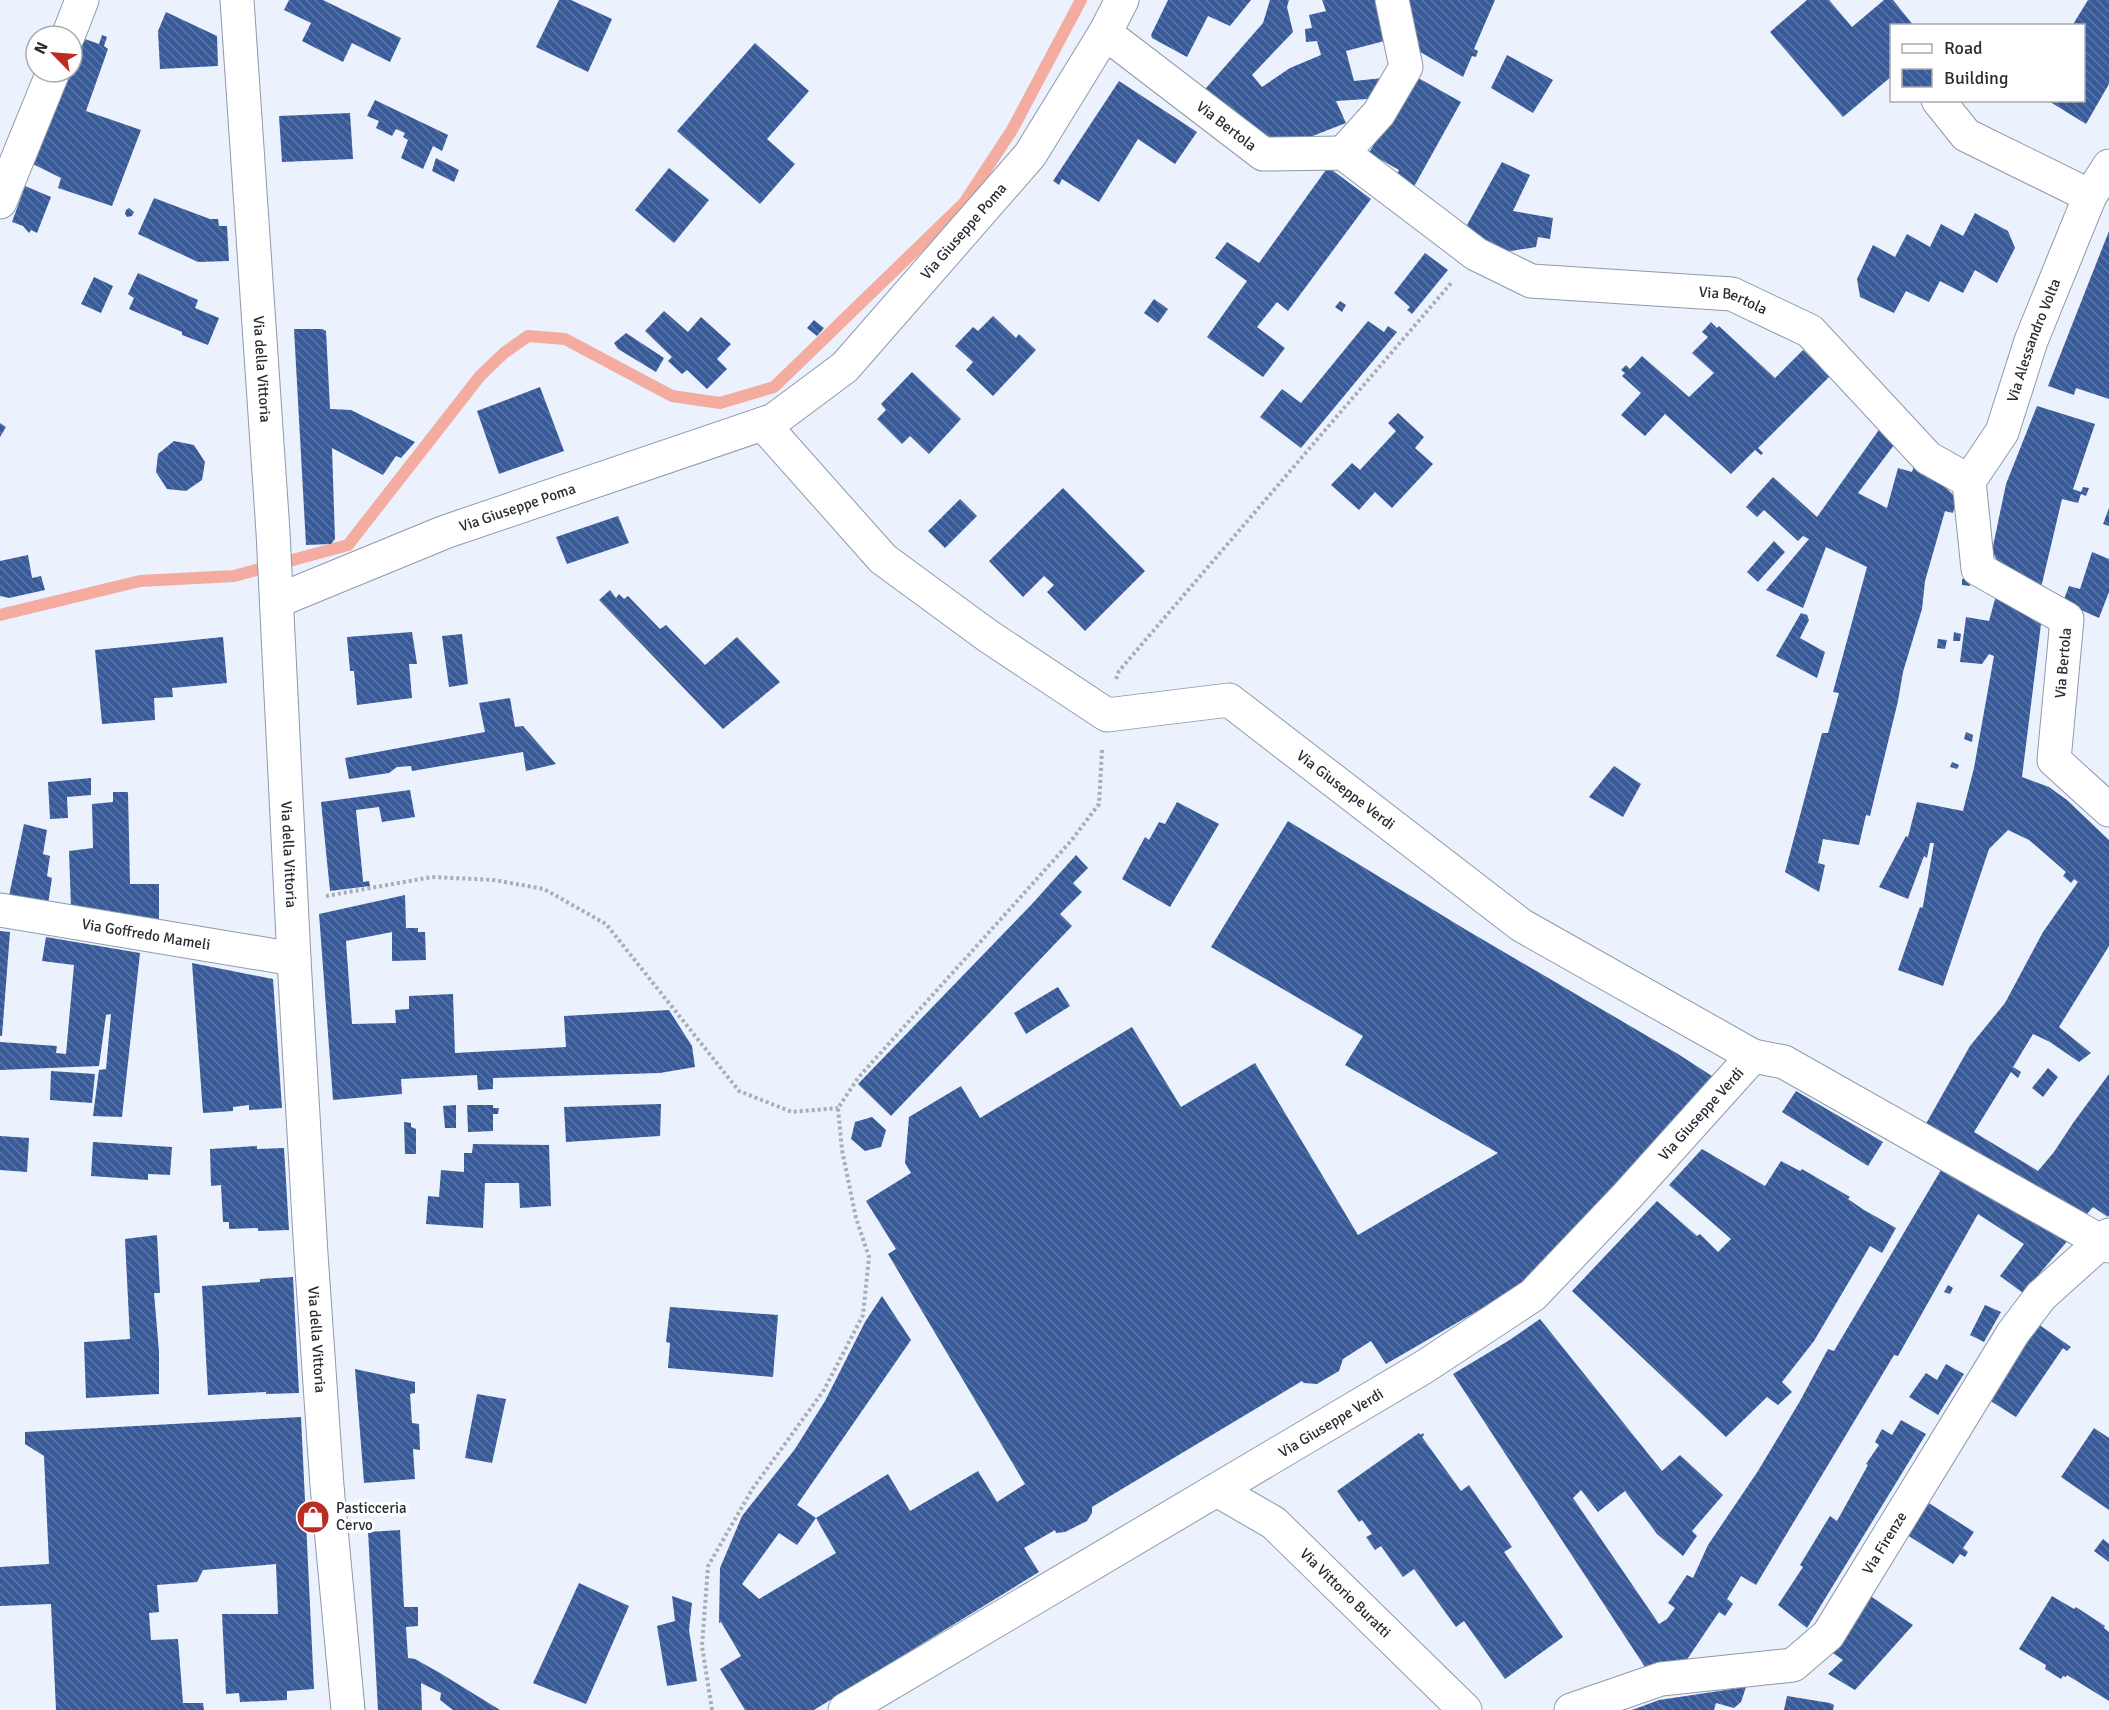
<svg xmlns="http://www.w3.org/2000/svg" width="2109" height="1710" viewBox="0 0 2109 1710" font-family="Signika,sans-serif">
<defs>
<pattern id="building-back-hatch" width="6" height="6" patternUnits="userSpaceOnUse" patternTransform="scale(1.5)"><rect width="6" height="6" fill="#395a99"/><path d="M-1 5l2 2M0 0l6 6M5-1l2 2" fill="none" stroke="#5a74a3"/></pattern>
</defs>
<rect width="100%" height="100%" fill="#ebf2fe"/>
<g fill="none" stroke-linecap="round" stroke-linejoin="round">
<!-- stream -->
<path stroke="#f4aca1" stroke-width="12" d="M0,615L140,581L234,576L348,545L480,376L504,353L528,336L565,339L672,396L720,403L774,387L964,203L1012,130L1081,0"/>
</g>
<!-- building -->
<g fill="url(#building-back-hatch)">
<path d="M289,0H323L401,38L390,62L352,43L343,62L302,41L311,23L284,10Z"/>
<path d="M559,0H571L612,19L588,72L536,47Z"/>
<path d="M1168,0H1251L1230,26L1208,16L1187,57L1152,38L1151,35Z"/>
<path d="M1270,0H1289L1287,7L1293,32L1252,75L1262,87L1290,68L1321,55L1317,41L1306,42L1305,29L1312,28L1309,15L1326,11L1322,0H1385L1392,39L1346,51L1354,81L1393,77L1382,98L1336,101L1346,123L1292,144L1258,141L1200,95L1263,23Z"/>
<path d="M1401,0H1495L1474,49L1478,51L1476,57L1472,56L1463,77L1410,46Z"/>
<path d="M1807,0H1829L1852,27L1884,0H1893L1914,26H1892V76L1843,117L1770,32Z"/>
<path d="M2088,0H2109V84L2086,124L2047,100H2084V26H2072Z"/>
<path d="M166,12L217,36L218,66L160,69L158,31Z"/>
<path d="M102,35L107,37L104,46L108,49L86,111L141,130L112,206L58,188L61,178L33,164L69,72H72V63L82,38L99,44Z"/>
<path d="M755,43L809,91L767,139L795,164L760,204L677,131Z"/>
<path d="M1507,55L1553,80L1533,113L1491,88Z"/>
<path d="M1413,75L1461,102L1411,192L1395,179L1399,170L1369,153Z"/>
<path d="M1119,81L1197,132L1175,164L1138,139L1099,202L1062,179L1059,185L1053,181Z"/>
<path d="M375,100L448,135L442,151L433,146L423,169L401,158L408,140L403,137L405,133L396,129L392,136L376,128L379,121L367,116Z"/>
<path d="M350,113L353,159L282,162L279,116Z"/>
<path d="M436,158L459,170L454,182L432,171Z"/>
<path d="M1502,162L1530,175L1513,211L1553,218L1550,239L1538,237L1536,247L1505,252L1462,234Z"/>
<path d="M1328,167L1371,199L1288,311L1277,302L1257,327L1285,348L1263,377L1207,337L1247,281L1215,258L1227,242L1259,263Z"/>
<path d="M669,168L709,200L674,243L635,210Z"/>
<path d="M25,186L51,197L37,233L31,230L29,233L23,226L12,222Z"/>
<path d="M154,198L210,219H218L219,226H227L229,261L198,262L138,234Z"/>
<path d="M129,208L134,212L132,216L127,217L125,214L126,210Z"/>
<path d="M1975,213L2008,231L2015,248L1997,283L1975,270L1963,293L1940,281L1929,302L1906,291L1894,313L1860,297L1857,279L1873,245L1895,257L1907,234L1930,247L1941,224L1963,236Z"/>
<path d="M2109,231V399L2076,388L2074,395L2048,386Z"/>
<path d="M1425,253L1448,270L1412,314L1407,310L1410,307L1394,293Z"/>
<path d="M138,273L198,300L195,308L219,318L208,345L182,335V332L129,309L134,298L128,294Z"/>
<path d="M94,277L113,286L101,313L81,304Z"/>
<path d="M1154,299L1168,309L1158,323L1144,313Z"/>
<path d="M1340,301L1346,305L1342,312L1335,307Z"/>
<path d="M664,311L688,332L701,317L731,344L717,359L727,369L707,389L687,370L682,374L668,361L672,357L645,331Z"/>
<path d="M993,316L1016,338L1019,334L1036,350L993,396L966,370L973,362L955,346L973,327L978,331Z"/>
<path d="M814,320L824,328L817,336L807,328Z"/>
<path d="M1368,321L1384,332L1388,326L1397,332L1301,448L1260,417L1282,389L1301,403Z"/>
<path d="M1711,322L1717,328L1719,326L1775,378L1803,350L1830,376L1758,448L1763,453L1761,455L1755,450L1731,474L1665,414L1645,436L1621,415L1641,393L1622,376L1625,373L1621,370L1626,365L1630,369L1642,356L1689,397L1714,373L1692,353L1708,337L1702,332Z"/>
<path d="M294,329H322L326,331L330,409L351,410L415,442L401,458L396,456L383,475L332,448L335,539L331,544L306,545Z"/>
<path d="M626,333L664,358L656,372L618,349L614,343Z"/>
<path d="M912,372L961,419L929,454L910,436L902,444L877,419L886,410L881,404Z"/>
<path d="M540,387L564,451L499,474L477,411Z"/>
<path d="M2037,406L2095,424L2073,489L2081,492L2083,487L2089,488L2086,496L2081,494L2078,503L2062,499L2040,592L1999,564L1992,551L2006,484Z"/>
<path d="M1398,413L1424,437L1415,448L1433,464L1392,508L1375,492L1359,510L1331,485L1352,463L1360,470L1396,431L1388,423Z"/>
<path d="M0,423L6,427L0,437Z"/>
<path d="M1881,427L1897,441L1858,493L1887,508L1898,468L1912,472L1916,459L1923,466L1920,474L1935,478L1957,498L1953,513L1945,511L1925,581L1922,609L1903,672L1898,701L1870,816L1866,815L1859,845L1823,839L1818,863L1825,865L1819,892L1785,872L1822,733H1828L1839,693L1833,692L1867,567L1826,547L1803,608L1766,590L1809,539L1803,536L1798,541L1764,510L1757,517L1746,507L1773,477L1817,517Z"/>
<path d="M174,441L194,445L205,462L202,480L186,491L167,489L156,472L158,454Z"/>
<path d="M1063,488L1145,571L1085,631L1047,592L1054,585L1044,576L1023,597L989,561Z"/>
<path d="M960,499L977,516L945,548L928,531Z"/>
<path d="M2109,508V526L2103,524Z"/>
<path d="M618,516L629,543L567,564L556,537Z"/>
<path d="M1774,541L1785,552L1758,582L1747,572Z"/>
<path d="M2092,552L2109,559V592L2099,618L2063,602L2069,586L2080,589Z"/>
<path d="M28,555L32,578L41,576L45,590L9,598L0,596V561Z"/>
<path d="M1962,579H1969L1970,586L1962,585Z"/>
<path d="M610,590L616,598L619,594L624,599L628,596L660,629L666,625L705,665L737,637L780,682L723,729L599,600Z"/>
<path d="M1997,592L2042,616L2022,777L2049,787L2067,800L2109,840V946L2059,1027L2091,1053L2079,1062L2050,1042L2033,1034L2013,1067L2021,1072L2018,1078L2011,1072L1974,1132L2038,1171L2054,1152L2073,1123L2109,1074V1215L2108,1217L2093,1207L2081,1221L1923,1129L1970,1046L2005,1003L2043,932L2078,882L2074,879L2071,883L2063,876L2066,872L2029,840L2008,830L1989,849L1943,986L1898,970L1920,907L1922,908L1923,906L1934,843H1930L1927,858L1924,856L1908,899L1879,887L1906,836L1908,837L1917,802L1963,811L1974,768L1994,656L1989,654L1982,664L1960,662L1966,617L1989,621Z"/>
<path d="M1801,613L1807,615L1809,620L1800,638L1825,652L1817,678L1776,656Z"/>
<path d="M412,632L417,664H409L412,698L357,705L354,671H350L347,637Z"/>
<path d="M1954,632L1961,634L1960,641H1953Z"/>
<path d="M462,634L468,684L449,687L442,636Z"/>
<path d="M223,637L227,683L172,688L173,697L154,698L155,720L102,724L95,650Z"/>
<path d="M1938,639L1947,640L1945,649L1937,648Z"/>
<path d="M510,698L515,727L523,726L556,764L526,771L523,752L412,771L411,766L397,767L389,773L349,779L345,758L485,732L479,703Z"/>
<path d="M1966,732L1973,735L1972,742L1964,739Z"/>
<path d="M1952,762L1959,765L1957,769L1950,767Z"/>
<path d="M1614,766L1641,784L1623,817L1589,797Z"/>
<path d="M91,778V795L67,797L68,818L50,819L48,782Z"/>
<path d="M410,790L415,817L382,822L379,807L356,810L363,880V882L369,881L370,886L330,891L321,802Z"/>
<path d="M113,792H128L130,884H159V926L71,908L69,851L93,848L92,804L113,802Z"/>
<path d="M1177,802L1219,824L1170,907L1122,879L1145,837L1149,840L1159,822L1165,824Z"/>
<path d="M1288,821L1463,928L1678,1054L1715,1078L1541,1274L1386,1364L1371,1341L1343,1359L1339,1371L1317,1384L1304,1383L1302,1381L1092,1507V1513L1087,1521L1065,1532L1056,1533L1055,1530L1024,1548L1039,1572L814,1710H745L720,1669L741,1656L721,1622L719,1623L720,1568L742,1516L795,1449L825,1401L865,1322L882,1296L911,1340L797,1505L816,1518L797,1545L779,1533L742,1584L759,1599L836,1553L816,1518L888,1474L910,1511L978,1471L997,1502L1025,1484L888,1254L896,1249L866,1201L911,1173L905,1163L909,1117L961,1086L980,1118L1132,1027L1181,1107L1255,1063L1358,1235L1498,1153L1345,1065L1363,1036L1211,947Z"/>
<path d="M24,824L47,830L43,854L50,856L47,876L52,878L48,904L9,896Z"/>
<path d="M1076,855L1088,868L1073,883L1082,892L1060,914L1072,926L891,1116L858,1084L1032,904Z"/>
<path d="M405,895L406,928H418V932H425L426,960L392,961V932L346,941L352,1024L396,1023L395,1010L409,1009V996L453,994L455,1053L566,1047L564,1016L669,1010L692,1046L695,1067L660,1073L493,1078V1089L478,1090L477,1075L401,1079L402,1094L333,1100L319,914Z"/>
<path d="M0,931L10,932L2,1036H0Z"/>
<path d="M46,937L140,953L122,1117L93,1116L99,1070L106,1069L111,1014L106,1015L99,1066L0,1070V1042L57,1046L56,1053L66,1054L74,965L42,961Z"/>
<path d="M192,963L273,979L282,1108L249,1110V1105L233,1107V1111L203,1113Z"/>
<path d="M1058,987L1070,1006L1026,1034L1014,1013Z"/>
<path d="M2048,1068L2058,1077L2043,1097L2032,1088Z"/>
<path d="M51,1071L95,1074L92,1103L50,1100Z"/>
<path d="M1796,1091L1883,1142L1868,1166L1782,1112Z"/>
<path d="M661,1104L660,1136L566,1142L564,1107Z"/>
<path d="M456,1105V1128H445L443,1106Z"/>
<path d="M467,1105H493V1108H499L498,1114H493V1131L468,1132Z"/>
<path d="M872,1117L886,1130L881,1147L865,1151L851,1139L855,1122Z"/>
<path d="M404,1122L411,1123V1127L416,1129V1154H405Z"/>
<path d="M0,1136L29,1138L27,1172L0,1170Z"/>
<path d="M93,1142L172,1147L170,1175L148,1174V1180L91,1176Z"/>
<path d="M473,1144L549,1145L551,1206L520,1208L519,1183H485L483,1228L426,1224L428,1196L439,1197L441,1170L464,1172V1153H472Z"/>
<path d="M257,1146V1149L284,1148L289,1230L258,1231V1228L229,1229V1222H223L221,1185L211,1186L210,1149Z"/>
<path d="M1702,1149L1765,1186L1781,1161L1800,1171L1802,1169L1850,1197L1848,1199L1864,1210L1896,1228L1882,1253L1870,1246L1814,1341L1782,1382L1792,1392L1778,1405L1767,1397L1726,1437L1572,1291L1657,1201L1697,1236L1700,1234L1718,1252L1731,1239L1669,1185Z"/>
<path d="M1941,1170L2070,1238L2023,1293L2000,1276L2024,1244L1978,1214L1898,1356L1894,1355L1756,1585L1741,1576L1727,1599L1733,1604L1725,1616L1719,1612L1686,1661L1645,1667L1453,1374L1508,1341L1540,1319L1662,1471L1680,1455L1723,1495L1692,1531L1697,1536L1683,1556L1657,1534L1625,1491L1598,1512L1581,1490L1573,1498L1659,1624L1667,1619L1675,1608L1668,1603L1687,1575L1693,1578L1708,1545L1758,1471L1800,1401L1828,1349L1834,1351Z"/>
<path d="M157,1235L160,1293H154L159,1352V1394L86,1398L84,1342L130,1339L125,1239Z"/>
<path d="M293,1277L299,1393L266,1394V1392L208,1395L202,1286L260,1282V1279Z"/>
<path d="M1948,1285L1953,1288L1950,1294L1944,1292Z"/>
<path d="M1985,1305L2001,1312L1984,1342L1970,1335Z"/>
<path d="M670,1307L778,1315L773,1377L668,1368L670,1343L666,1342Z"/>
<path d="M2038,1324L2071,1347L2067,1351L2063,1348L2016,1417L1989,1400Z"/>
<path d="M1946,1364L1964,1374L1938,1415L1909,1397L1926,1373L1937,1380Z"/>
<path d="M355,1369L415,1382V1393L410,1394L412,1423L419,1424L420,1450L413,1449L415,1479L364,1483Z"/>
<path d="M477,1394L506,1399L492,1463L465,1458Z"/>
<path d="M301,1417L314,1689L287,1691V1700L240,1702L239,1693L226,1694L222,1614H278L276,1564L253,1566L203,1570L197,1582L157,1585L159,1612L149,1613L151,1640L178,1639L183,1703H203L204,1710H56L51,1604L0,1606V1567L49,1564L44,1456L25,1444V1432Z"/>
<path d="M1901,1420L1926,1434L1807,1628L1778,1605L1803,1567L1800,1565L1830,1516L1837,1521L1868,1465L1866,1464L1879,1445L1875,1442L1882,1429L1892,1435Z"/>
<path d="M2094,1428L2109,1438V1510L2061,1477Z"/>
<path d="M1419,1433L1421,1435L1423,1433L1424,1435L1422,1437L1461,1491L1469,1485L1512,1547L1504,1552L1563,1637L1505,1679L1464,1621L1456,1627L1414,1569L1403,1577L1381,1546L1375,1550L1366,1537L1372,1534L1362,1520L1359,1522L1337,1491Z"/>
<path d="M1924,1500L1974,1532L1963,1548L1968,1552L1965,1557L1960,1554L1953,1564L1904,1533Z"/>
<path d="M400,1530L404,1607H418V1626L406,1627L408,1658L415,1659L440,1673L500,1710H453L440,1700L441,1693L421,1683L422,1710H378L368,1532Z"/>
<path d="M2103,1539L2109,1544V1562L2094,1551Z"/>
<path d="M579,1583L629,1606L586,1704L533,1683Z"/>
<path d="M1866,1593L1913,1625L1855,1690L1828,1674L1843,1660L1830,1651Z"/>
<path d="M672,1596L692,1603L689,1630L697,1681L667,1686L657,1626L675,1621Z"/>
<path d="M2052,1596L2074,1609L2076,1607L2105,1626L2104,1628L2109,1632V1701L2067,1675L2066,1677L2063,1676L2061,1679L2045,1669L2046,1665L2019,1649Z"/>
<path d="M1746,1687L1741,1702L1734,1708L1716,1703L1714,1710H1632L1659,1700Z"/>
<path d="M1787,1696L1830,1703L1834,1705L1833,1710H1784Z"/>
</g>
<g fill="none" stroke-linecap="round" stroke-linejoin="round">
<defs>
<g id="minor">
<path id="s1" d="M1105,33L1263,154L1343,153L1476,254L1531,281L1732,294L1810,331L1928,458L1969,481"/>
<path d="M68,36L82,0"/>
<path d="M1938,100L1966,135L2090,196"/>
<path d="M1343,153L1379,113L1406,67L1392,0"/>
<path d="M0,202L53,72"/>
<path id="s2" d="M763,424L883,559L988,636L1107,715L1229,700L1521,925L1753,1056L1627,1196L1533,1295L1424,1367L845,1710"/>
<path d="M1969,481L1978,569L2067,619L2054,760L2109,810"/>
<path id="s3" d="M1969,481L2002,432L2031,341L2090,196L2109,166"/>
<path id="s4" d="M277,601L445,532L774,420L845,367L1030,155L1105,33L1122,0"/>
<path id="s5" d="M0,910L294,959"/>
<path d="M1753,1056L1784,1062L2109,1246"/>
<path id="s6" d="M1217,1490L1274,1523L1465,1710"/>
<path id="s7" d="M1571,1710L1661,1679L1793,1665L1828,1635L2013,1333L2041,1296L2109,1235"/>
</g>
<g id="tertiary">
<path id="s8" d="M237,0L273,532L294,959L311,1254L327,1486L348,1710"/>
</g>
</defs>
<!-- minor casing -->
<use href="#minor" stroke="#8f99ab" stroke-width="35"/>
<!-- tertiary casing -->
<use href="#tertiary" stroke="#8f99ab" stroke-width="35"/>
<!-- path -->
<g stroke="#a8aeb8" stroke-width="4" stroke-dasharray="3 3" stroke-linecap="butt">
<path d="M1116,679L1119,671L1142,644L1452,282"/>
<path d="M326,896L432,877L494,880L544,889L606,924L739,1091L792,1112L838,1108"/>
<path d="M712,1710L702,1646L708,1566L753,1488L824,1390L863,1315L869,1257L856,1218L842,1150L838,1108L858,1078L1071,841L1099,804L1102,750"/>
</g>
<!-- minor -->
<use href="#minor" stroke="#fff" stroke-width="33"/>
<!-- tertiary -->
<use href="#tertiary" stroke="#fff" stroke-width="33"/>
</g>
<!-- icons -->
<defs>
<symbol id="shop-disc" viewBox="-11 -11 22 22"><circle r="9.5" fill="#bb2d22" stroke="#fff"/><path d="M-5-2.5h2.3a2.7 3.5 0 0 1 5.4 0H5L5.5 6h-11ZM-1.5-2.5h3a1.5 2.3 0 0 0-3 0Z" fill="#fff"/></symbol>
</defs>
<g fill-rule="evenodd">
<use href="#shop-disc" x="294" y="1498" width="38" height="38"/>
</g>
<g text-anchor="middle" stroke-width="6" stroke-linejoin="round" paint-order="stroke">
<!-- street labels -->
<g font-size="15" fill="#282c33" stroke="#fff">
<text dy="5" stroke="none"><textPath href="#s1" startOffset="153">Via Bertola</textPath></text>
<text dy="5" stroke="none"><textPath href="#s4" startOffset="798">Via Giuseppe Poma</textPath></text>
<text dy="5" stroke="none"><textPath href="#s1" startOffset="711">Via Bertola</textPath></text>
<text dy="5" stroke="none"><textPath href="#s3" startOffset="156">Via Alessandro Volta</textPath></text>
<text dy="5" stroke="none"><textPath href="#s8" startOffset="370">Via della Vittoria</textPath></text>
<text dy="5" stroke="none"><textPath href="#s4" startOffset="258">Via Giuseppe Poma</textPath></text>
<text transform="translate(2063 663) rotate(-85)" y="5">Via Bertola</text>
<text dy="5" stroke="none"><textPath href="#s2" startOffset="724">Via Giuseppe Verdi</textPath></text>
<text dy="5" stroke="none"><textPath href="#s8" startOffset="856">Via della Vittoria</textPath></text>
<text dy="5" stroke="none"><textPath href="#s5" startOffset="148">Via Goffredo Mameli</textPath></text>
<text transform="translate(1701 1114) rotate(-48)" y="5">Via Giuseppe Verdi</text>
<text dy="5" stroke="none"><textPath href="#s8" startOffset="1342">Via della Vittoria</textPath></text>
<text transform="translate(1331 1423) rotate(-31)" y="5">Via Giuseppe Verdi</text>
<text dy="5" stroke="none"><textPath href="#s7" startOffset="382">Via Firenze</textPath></text>
<text dy="5" stroke="none"><textPath href="#s6" startOffset="166">Via Vittorio Buratti</textPath></text>
</g>
<!-- poi labels -->
<g font-size="15" fill="#282c33" stroke="#fff" text-anchor="start">
<text x="336" y="1513">Pasticceria<tspan x="336" dy="17">Cervo</tspan></text>
</g>
</g>
<!-- legend -->
<rect x="1890" y="24" width="195" height="78" fill="#ffffff" stroke="#a9abad" stroke-width="1.5"/>
<rect x="1902" y="44" width="30" height="9" fill="#ffffff" stroke="#a9abad" stroke-width="1.5"/>
<text x="1944" y="54" font-size="18" fill="#282c33">Road</text>
<rect x="1902" y="69" width="30" height="18" fill="url(#building-back-hatch)" stroke="#a9abad" stroke-width="1.5"/>
<text x="1944" y="84" font-size="18" fill="#282c33">Building</text>
<!-- north arrow -->
<g transform="translate(54 54) rotate(295)"><circle r="28" fill="#ffffff" stroke="#a9abad" stroke-width="1.5"/>
<path d="M0-4.5L10 22L0 15L-10 22Z" fill="#bb2d22"/>
<text y="-9" font-size="16" font-weight="bold" text-anchor="middle" fill="#282c33">N</text>
</g>
</svg>
